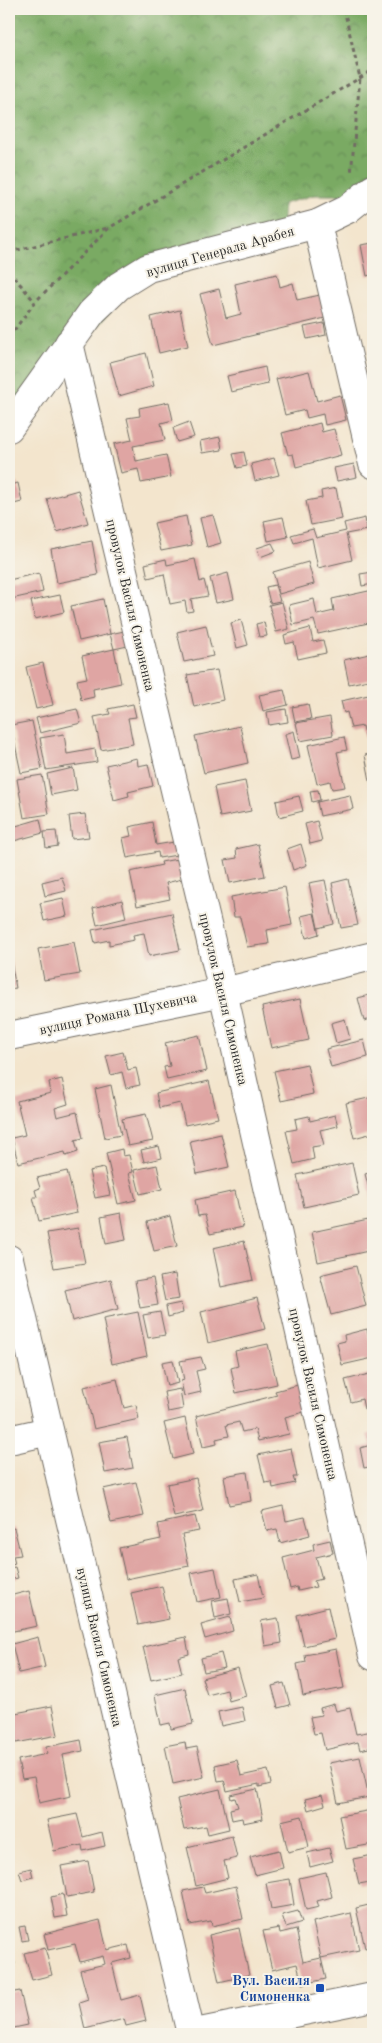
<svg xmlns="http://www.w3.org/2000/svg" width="382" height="2043" viewBox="0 0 382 2043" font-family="'Old Standard TT',serif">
<defs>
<pattern id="forest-crowns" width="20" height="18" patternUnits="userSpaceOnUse" patternTransform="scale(1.25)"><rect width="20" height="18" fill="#7aaa64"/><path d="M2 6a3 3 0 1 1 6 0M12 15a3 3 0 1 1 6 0" fill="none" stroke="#648b53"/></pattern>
</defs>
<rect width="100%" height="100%" fill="#f7f3e8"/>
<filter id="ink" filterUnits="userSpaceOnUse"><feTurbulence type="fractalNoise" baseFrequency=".02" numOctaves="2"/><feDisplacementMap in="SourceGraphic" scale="10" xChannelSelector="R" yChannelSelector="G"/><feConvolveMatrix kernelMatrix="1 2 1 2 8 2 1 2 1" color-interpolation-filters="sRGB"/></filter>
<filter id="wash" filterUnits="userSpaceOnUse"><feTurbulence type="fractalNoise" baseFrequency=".0096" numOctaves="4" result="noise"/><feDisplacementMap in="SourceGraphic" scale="20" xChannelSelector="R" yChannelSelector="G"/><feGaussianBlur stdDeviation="1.12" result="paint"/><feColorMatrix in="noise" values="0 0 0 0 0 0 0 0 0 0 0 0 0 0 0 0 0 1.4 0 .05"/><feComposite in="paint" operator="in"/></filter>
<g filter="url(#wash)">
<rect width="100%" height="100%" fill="#f3e5cd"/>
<!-- forest -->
<path fill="url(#forest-crowns)" stroke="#526a48" d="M9,9H373V184L359,195H314L283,204V225L148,268L9,428Z"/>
<g id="blocks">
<!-- building -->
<g fill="#dfa5a3">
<path d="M373,243V274L367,276L361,245Z"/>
<path d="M277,274L280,287L293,283L297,300L320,295L325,318L213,345L200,294L219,289L226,318L241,314L235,284Z"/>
<path d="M180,310L188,346L159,353L151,317Z"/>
<path d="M324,323L326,335L307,339L304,327Z"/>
<path d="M146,353L154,386L119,396L110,362Z"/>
<path d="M265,367L268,384L231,392L227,376Z"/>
<path d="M309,371L317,401L340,395L346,420L325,425L323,414L307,418L305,410L285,415L276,379Z"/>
<path d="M169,402L173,420L161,423L165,440L133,446L136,461L166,455L171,477L141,483L138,469L121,473L114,444L132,440L127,418L140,416L139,408Z"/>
<path d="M189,422L194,437L177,442L173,428Z"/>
<path d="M320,423L322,432L334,429L341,455L296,467L293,454L288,455L282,433Z"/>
<path d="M220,437L222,450L202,453L200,441Z"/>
<path d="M244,452L247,466L237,468L233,454Z"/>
<path d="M274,458L279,475L255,481L251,464Z"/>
<path d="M354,464L357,477L337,481L334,468Z"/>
<path d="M18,483L22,502L9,505V485Z"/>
<path d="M336,488L342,519L311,525L306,501L322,498L321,491Z"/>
<path d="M78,490L88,523L57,532L47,499Z"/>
<path d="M213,515L221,543L207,547L200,518Z"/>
<path d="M186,516L192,545L161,551L154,523Z"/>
<path d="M283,517L288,537L268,541L264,521Z"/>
<path d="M365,518L367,530L346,534L352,560L318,568L312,538L294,543L291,535L313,529L316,538L346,531L344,523Z"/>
<path d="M92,541L98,575L57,583L51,549Z"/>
<path d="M272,543L276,551L260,557L257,548Z"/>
<path d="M166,559L167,565L195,559L200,582L204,580L208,596L191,599L193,611L187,612L185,601L170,604L164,574L148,578L145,564Z"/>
<path d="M308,562L314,584L279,594L273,572Z"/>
<path d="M373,572V584L362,586L360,574Z"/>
<path d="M39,573L43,592L11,599L9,580Z"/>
<path d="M228,573L234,599L216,603L210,578Z"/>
<path d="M275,585L280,601L270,603L266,587Z"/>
<path d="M373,590V622L318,634L314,620L293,625L289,605L314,599L317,615L334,611L332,599Z"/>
<path d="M60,595L64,612L35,619L31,601Z"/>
<path d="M103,599L110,634L79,641L71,606Z"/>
<path d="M282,602L289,629L276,632L269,605Z"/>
<path d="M241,620L248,645L237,648L231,623Z"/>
<path d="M264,622L267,636L259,637L256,624Z"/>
<path d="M206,625L213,656L184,662L177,632Z"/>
<path d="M310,628L313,642L323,640L326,653L298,659L294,642L286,644L284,635Z"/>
<path d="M129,630L132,645L114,649L110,634Z"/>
<path d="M114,649L121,683L93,689L94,697L81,700L77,680L87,678L82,656Z"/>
<path d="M373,653V679L349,684L344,660Z"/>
<path d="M43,663L53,705L36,709L26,667Z"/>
<path d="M217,670L223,700L194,707L187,675Z"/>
<path d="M284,690L288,705L263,711L259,695Z"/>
<path d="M373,694V738L366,739L363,726L351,728L347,712L344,713L341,701Z"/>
<path d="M133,704L136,717L128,718L133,744L101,750L94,717L110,714L108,709Z"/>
<path d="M308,704L311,719L295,722L292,707Z"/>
<path d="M77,709L81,723L40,733L36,718Z"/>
<path d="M286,709L288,722L269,725L267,712Z"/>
<path d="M330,717L333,735L300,741L296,723Z"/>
<path d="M32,721L42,769L21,773L11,725Z"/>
<path d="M240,726L248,763L204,773L195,736Z"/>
<path d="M294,731L300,758L291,760L285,734Z"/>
<path d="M64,734L67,754L95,749L97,762L46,770L40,738Z"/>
<path d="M344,737L347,750L337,752L345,787L332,789L330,781L317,784L308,745Z"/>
<path d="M373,753V791H372L365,755Z"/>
<path d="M137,758L138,766L148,764L153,786L128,792L129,796L114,800L106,765Z"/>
<path d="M73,768L77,790L51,795L47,774Z"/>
<path d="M42,775L49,814L24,818L17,779Z"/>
<path d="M245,781L251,811L220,817L214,787Z"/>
<path d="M318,790L320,800L312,802L310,791Z"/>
<path d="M350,795L353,809L320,816L317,802Z"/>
<path d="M299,796L303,811L279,817L276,801Z"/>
<path d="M85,814L89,837L72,839L69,816Z"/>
<path d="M40,819L43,833L10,842L9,828Z"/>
<path d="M317,821L322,841L310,844L305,824Z"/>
<path d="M152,822L156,845L174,842L177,855L159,858L158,852L127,858L123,838L131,836L129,827Z"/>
<path d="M56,831L58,846L46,848L44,832Z"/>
<path d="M258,844L265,876L230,883L225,860L237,858L236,849Z"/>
<path d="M301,844L307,865L293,870L287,849Z"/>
<path d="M177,859L182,879L166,883L170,899L137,906L130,872L162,865L161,862Z"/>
<path d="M62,877L66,891L45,896L42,882Z"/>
<path d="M348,879L358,925L341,928L332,883Z"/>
<path d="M325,880L334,924L318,928L309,883Z"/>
<path d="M285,887L292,925L267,930L269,944L247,947L240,917H234L231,897Z"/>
<path d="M63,898L67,916L44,921L40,903Z"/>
<path d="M122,900L126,918L97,925L93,908Z"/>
<path d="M172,913L180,950L149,956L144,933L133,935L134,940L109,945V940L95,943L92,930Z"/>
<path d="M314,913L319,934L306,938L301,916Z"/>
<path d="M74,942L80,974L44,980L38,949Z"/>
<path d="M9,951L16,988L9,989Z"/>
<path d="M373,994V1018L364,1021L358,998Z"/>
<path d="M300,999L309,1040L271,1048L262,1007Z"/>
<path d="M345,1019L350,1039L336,1043L331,1023Z"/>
<path d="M199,1035L207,1071L167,1080L164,1067L170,1066L165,1043Z"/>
<path d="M364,1040L368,1057L331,1067L326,1049Z"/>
<path d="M123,1052L128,1070L136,1068L140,1085L126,1088L122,1072L111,1075L106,1056Z"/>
<path d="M307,1064L313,1094L281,1101L274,1071Z"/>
<path d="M62,1079L68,1104L55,1108L57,1117L77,1112L83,1138L75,1140L78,1152L66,1156L65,1152L18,1163L12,1138L25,1135L17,1101L51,1093L49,1082Z"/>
<path d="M209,1081L218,1118L185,1125L180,1103L159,1108L156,1093Z"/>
<path d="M111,1085L121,1135L105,1138L95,1089Z"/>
<path d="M373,1097V1133L354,1138L346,1103Z"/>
<path d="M146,1114L153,1141L128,1146L122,1119Z"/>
<path d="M335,1115L338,1126L320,1130L324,1145L312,1147L314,1159L294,1164L286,1131L297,1129L295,1119L309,1116L310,1121Z"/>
<path d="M221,1134L229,1167L197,1174L190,1141Z"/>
<path d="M159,1146L162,1158L144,1162L141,1150Z"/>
<path d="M122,1149L123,1156L129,1155L133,1172L129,1173L136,1200L118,1204L106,1153Z"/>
<path d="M352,1163L359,1195L304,1207L297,1175Z"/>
<path d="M157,1165L162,1189L140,1194L134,1170Z"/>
<path d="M104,1168L110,1195L95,1198L89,1171Z"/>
<path d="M67,1171L77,1213L39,1221L33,1197H37L35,1190L40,1188L37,1178Z"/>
<path d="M373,1172V1200H372L365,1174Z"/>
<path d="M235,1191L243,1227L210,1234L205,1215L198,1216L195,1200Z"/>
<path d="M121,1213L126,1240L106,1244L101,1217Z"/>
<path d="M170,1216L177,1246L154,1251L147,1222Z"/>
<path d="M373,1219V1250L318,1262L312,1232Z"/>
<path d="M78,1228L85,1263L54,1268L47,1233Z"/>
<path d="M244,1241L253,1280L221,1287L213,1248Z"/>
<path d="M356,1266L366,1306L331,1315L320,1275Z"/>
<path d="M175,1274L179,1299L165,1301L160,1277Z"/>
<path d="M153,1278L158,1305L140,1308L135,1281Z"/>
<path d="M111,1279L118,1309L72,1321L65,1290Z"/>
<path d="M257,1298L265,1329L208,1343L201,1312Z"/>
<path d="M181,1303L183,1313L168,1317L166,1306Z"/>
<path d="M138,1312L147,1356L112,1364L103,1319Z"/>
<path d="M160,1312L165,1335L148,1338L143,1315Z"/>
<path d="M367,1329L373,1358L342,1365L337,1343L345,1341L344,1335Z"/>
<path d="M268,1344L277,1384L236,1393L231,1368L238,1366L235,1351Z"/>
<path d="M201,1357L205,1369L196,1371L201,1392L184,1396L181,1381L184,1380L180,1361Z"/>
<path d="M173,1360L178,1383L167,1386L162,1362Z"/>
<path d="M373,1373V1407L364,1409L362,1399L351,1402L345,1380Z"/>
<path d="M117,1379L124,1408L136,1405L139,1419L94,1429L84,1387Z"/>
<path d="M298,1385L304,1412L285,1417L289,1434L258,1441L255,1429L242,1432L239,1422L226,1425L229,1436L216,1439L217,1444L203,1447L196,1416L277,1395L275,1391Z"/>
<path d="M180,1389L183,1409L168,1412L164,1392Z"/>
<path d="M185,1418L193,1454L173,1459L164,1423Z"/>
<path d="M373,1433V1466L364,1468L360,1448L371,1445L368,1435Z"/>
<path d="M127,1437L133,1468L105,1473L99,1442Z"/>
<path d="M291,1448L297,1477H293L295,1483L273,1488L272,1482L265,1483L258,1455Z"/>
<path d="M247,1472L251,1501L229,1505L224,1476Z"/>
<path d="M196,1478L203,1511L174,1517L167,1484Z"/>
<path d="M136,1482L144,1516L111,1523L103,1489Z"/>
<path d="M283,1506L286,1521L305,1517L310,1535L280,1543L277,1529L267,1531L262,1511Z"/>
<path d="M195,1516L199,1531L182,1534L189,1566L126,1579L119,1548L161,1539L158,1524Z"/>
<path d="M14,1528L21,1555L13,1556L15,1564L9,1566V1530Z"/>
<path d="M330,1540L333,1553L316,1557L322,1579L314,1581L316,1587L298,1591L297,1587L290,1589L283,1558L314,1550L313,1544Z"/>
<path d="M15,1567L18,1578L9,1580V1568Z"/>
<path d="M215,1568L221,1597L197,1602L191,1573Z"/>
<path d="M258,1574L263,1598L240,1602L235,1579Z"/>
<path d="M162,1586L169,1619L138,1625L131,1593Z"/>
<path d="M29,1591L37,1626L9,1632V1596Z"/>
<path d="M228,1598L231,1614L215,1618L212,1601Z"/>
<path d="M328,1607L335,1639L304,1646L297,1615Z"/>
<path d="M230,1617L233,1631L205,1639L201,1625Z"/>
<path d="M278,1618L282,1643L265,1646L261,1621Z"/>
<path d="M38,1637L45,1667L19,1673L12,1644Z"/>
<path d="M186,1637L189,1654L178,1657L182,1673L151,1680L143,1647Z"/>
<path d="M336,1649L344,1688L303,1696L297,1664L306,1662L305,1655Z"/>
<path d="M221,1653L225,1668L204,1672L201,1658Z"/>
<path d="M238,1668L246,1696L229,1701L227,1690L207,1695L202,1678Z"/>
<path d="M284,1683L290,1705L278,1708L272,1686Z"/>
<path d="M185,1688L193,1724L171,1729L170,1723L161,1725L155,1695Z"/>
<path d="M334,1704L336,1711L350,1708L356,1734L373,1731V1747L360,1750L358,1742L325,1750L321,1733L314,1734L310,1717L322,1715L320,1708Z"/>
<path d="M52,1706L58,1735L16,1743L10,1714Z"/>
<path d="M242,1707L245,1721L221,1726L218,1712Z"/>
<path d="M81,1740L83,1751L63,1755L71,1796L39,1803L34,1777L22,1779L18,1760L47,1754L46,1747Z"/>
<path d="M185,1742L186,1749L197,1747L204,1777L173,1784L165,1746Z"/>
<path d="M360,1757L369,1797L338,1803L329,1763Z"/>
<path d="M237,1760L241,1776L268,1770L271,1784L259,1787V1784L227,1791L224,1780L218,1781L215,1765Z"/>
<path d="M220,1789L229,1829L208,1834L206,1826L184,1830L177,1799Z"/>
<path d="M257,1789L263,1819L243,1823L242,1818L232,1820L230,1809L238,1807L235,1798L231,1799L230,1795Z"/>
<path d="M322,1795L325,1805L308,1810L305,1799Z"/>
<path d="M372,1810L373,1844L346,1849L339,1816Z"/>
<path d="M77,1814L83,1837L102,1832L105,1846L83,1851L82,1845L54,1851L47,1820Z"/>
<path d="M302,1816L309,1847L288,1852L281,1821Z"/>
<path d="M232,1836L237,1858L224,1861L228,1878L196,1886L187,1847Z"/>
<path d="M329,1848L333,1861L310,1867L307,1853Z"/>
<path d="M279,1850L283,1868L255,1875L250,1857Z"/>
<path d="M373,1855V1894H372L370,1882L359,1884L353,1859Z"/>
<path d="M88,1861L94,1892L67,1897L61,1866Z"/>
<path d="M31,1868L33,1877L22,1880L19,1871Z"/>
<path d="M326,1872L332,1897L317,1901L319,1907L306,1910L299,1878Z"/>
<path d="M290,1879L294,1905L271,1909L266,1883Z"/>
<path d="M236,1886L243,1919L212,1926L211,1921L190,1925L183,1891L203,1887L205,1893Z"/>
<path d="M63,1894L67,1916L55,1918L51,1897Z"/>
<path d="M373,1904V1946L365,1948L356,1908Z"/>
<path d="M298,1911L302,1922L286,1927L282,1915Z"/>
<path d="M351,1913L359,1950L321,1958L313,1922Z"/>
<path d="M100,1920L107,1950L128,1945L131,1958L112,1963L121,2000L140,1995L146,2021L126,2026L124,2019L85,2029L79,2003L88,2000L80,1970L105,1964L103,1956L80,1962L75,1944L48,1950L44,1934Z"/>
<path d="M25,1926L28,1940L22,1941L19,1927Z"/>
<path d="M239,1928L249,1975L219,1982L209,1935Z"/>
<path d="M279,1928L280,1933L296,1929L303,1962L321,1958L326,1979L302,1984L297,1964L272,1970L263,1931Z"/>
<path d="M11,1947L15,1964L9,1968V1948Z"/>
<path d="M45,1948L52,1975L32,1980L24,1953Z"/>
<path d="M20,1991L28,2025L9,2029V1993Z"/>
</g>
</g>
</g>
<g filter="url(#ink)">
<use href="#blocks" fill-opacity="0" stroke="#716c64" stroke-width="1"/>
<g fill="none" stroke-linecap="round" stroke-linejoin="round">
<defs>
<g id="minor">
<path d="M317,224L373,464"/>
<path d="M69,343L223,992L373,1656"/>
<path d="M9,428L92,312L119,286L148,268L317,224L348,209L373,189"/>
<path d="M9,1036L223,992L373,956"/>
<path d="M9,1259L191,2034"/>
<path d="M9,1440L49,1431"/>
</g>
<path id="tertiary" d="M190,2034L373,1997"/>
</defs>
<!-- minor casing -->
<use href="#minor" stroke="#716c64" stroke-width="30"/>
<!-- tertiary casing -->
<use href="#tertiary" stroke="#716c64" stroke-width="30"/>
<!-- path -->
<g stroke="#716c64" stroke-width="3" stroke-dasharray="4 4" stroke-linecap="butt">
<path d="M344,9L360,78L351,174"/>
<path d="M9,252L108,228"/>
<path d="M9,271L35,302"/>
<path d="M9,337L35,302L109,228L373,70"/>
</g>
<!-- minor -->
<use href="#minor" stroke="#fff" stroke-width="28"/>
<!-- tertiary -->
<use href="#tertiary" stroke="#fff" stroke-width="28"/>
</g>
</g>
<!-- markers -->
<rect fill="#1a4fb4" stroke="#f7f3e8" stroke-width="2" x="315" y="1983" width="10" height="10" rx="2.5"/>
<g text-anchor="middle" stroke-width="4" stroke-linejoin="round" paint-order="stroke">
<!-- street labels -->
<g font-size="14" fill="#2b2b2b" stroke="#f7f3e8">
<text transform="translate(220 251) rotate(-16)" y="5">вулиця Генерала Арабея</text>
<text transform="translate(131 605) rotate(77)" y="5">провулок Василя Симоненка</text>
<text transform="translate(224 999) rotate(77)" y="5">провулок Василя Симоненка</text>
<text transform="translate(118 1013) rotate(-12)" y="5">вулиця Романа Шухевича</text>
<text transform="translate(314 1394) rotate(77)" y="5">провулок Василя Симоненка</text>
<text transform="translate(100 1647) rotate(77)" y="5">вулиця Василя Симоненка</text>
</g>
<!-- transit labels -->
<g font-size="14" font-weight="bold" fill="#164399" stroke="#f7f3e8" text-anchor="end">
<text x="310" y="1985">Вул. Василя<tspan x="310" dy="16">Симоненка</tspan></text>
</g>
</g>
<!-- margin -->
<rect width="382" height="2043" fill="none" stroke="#f7f3e8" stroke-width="30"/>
</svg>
